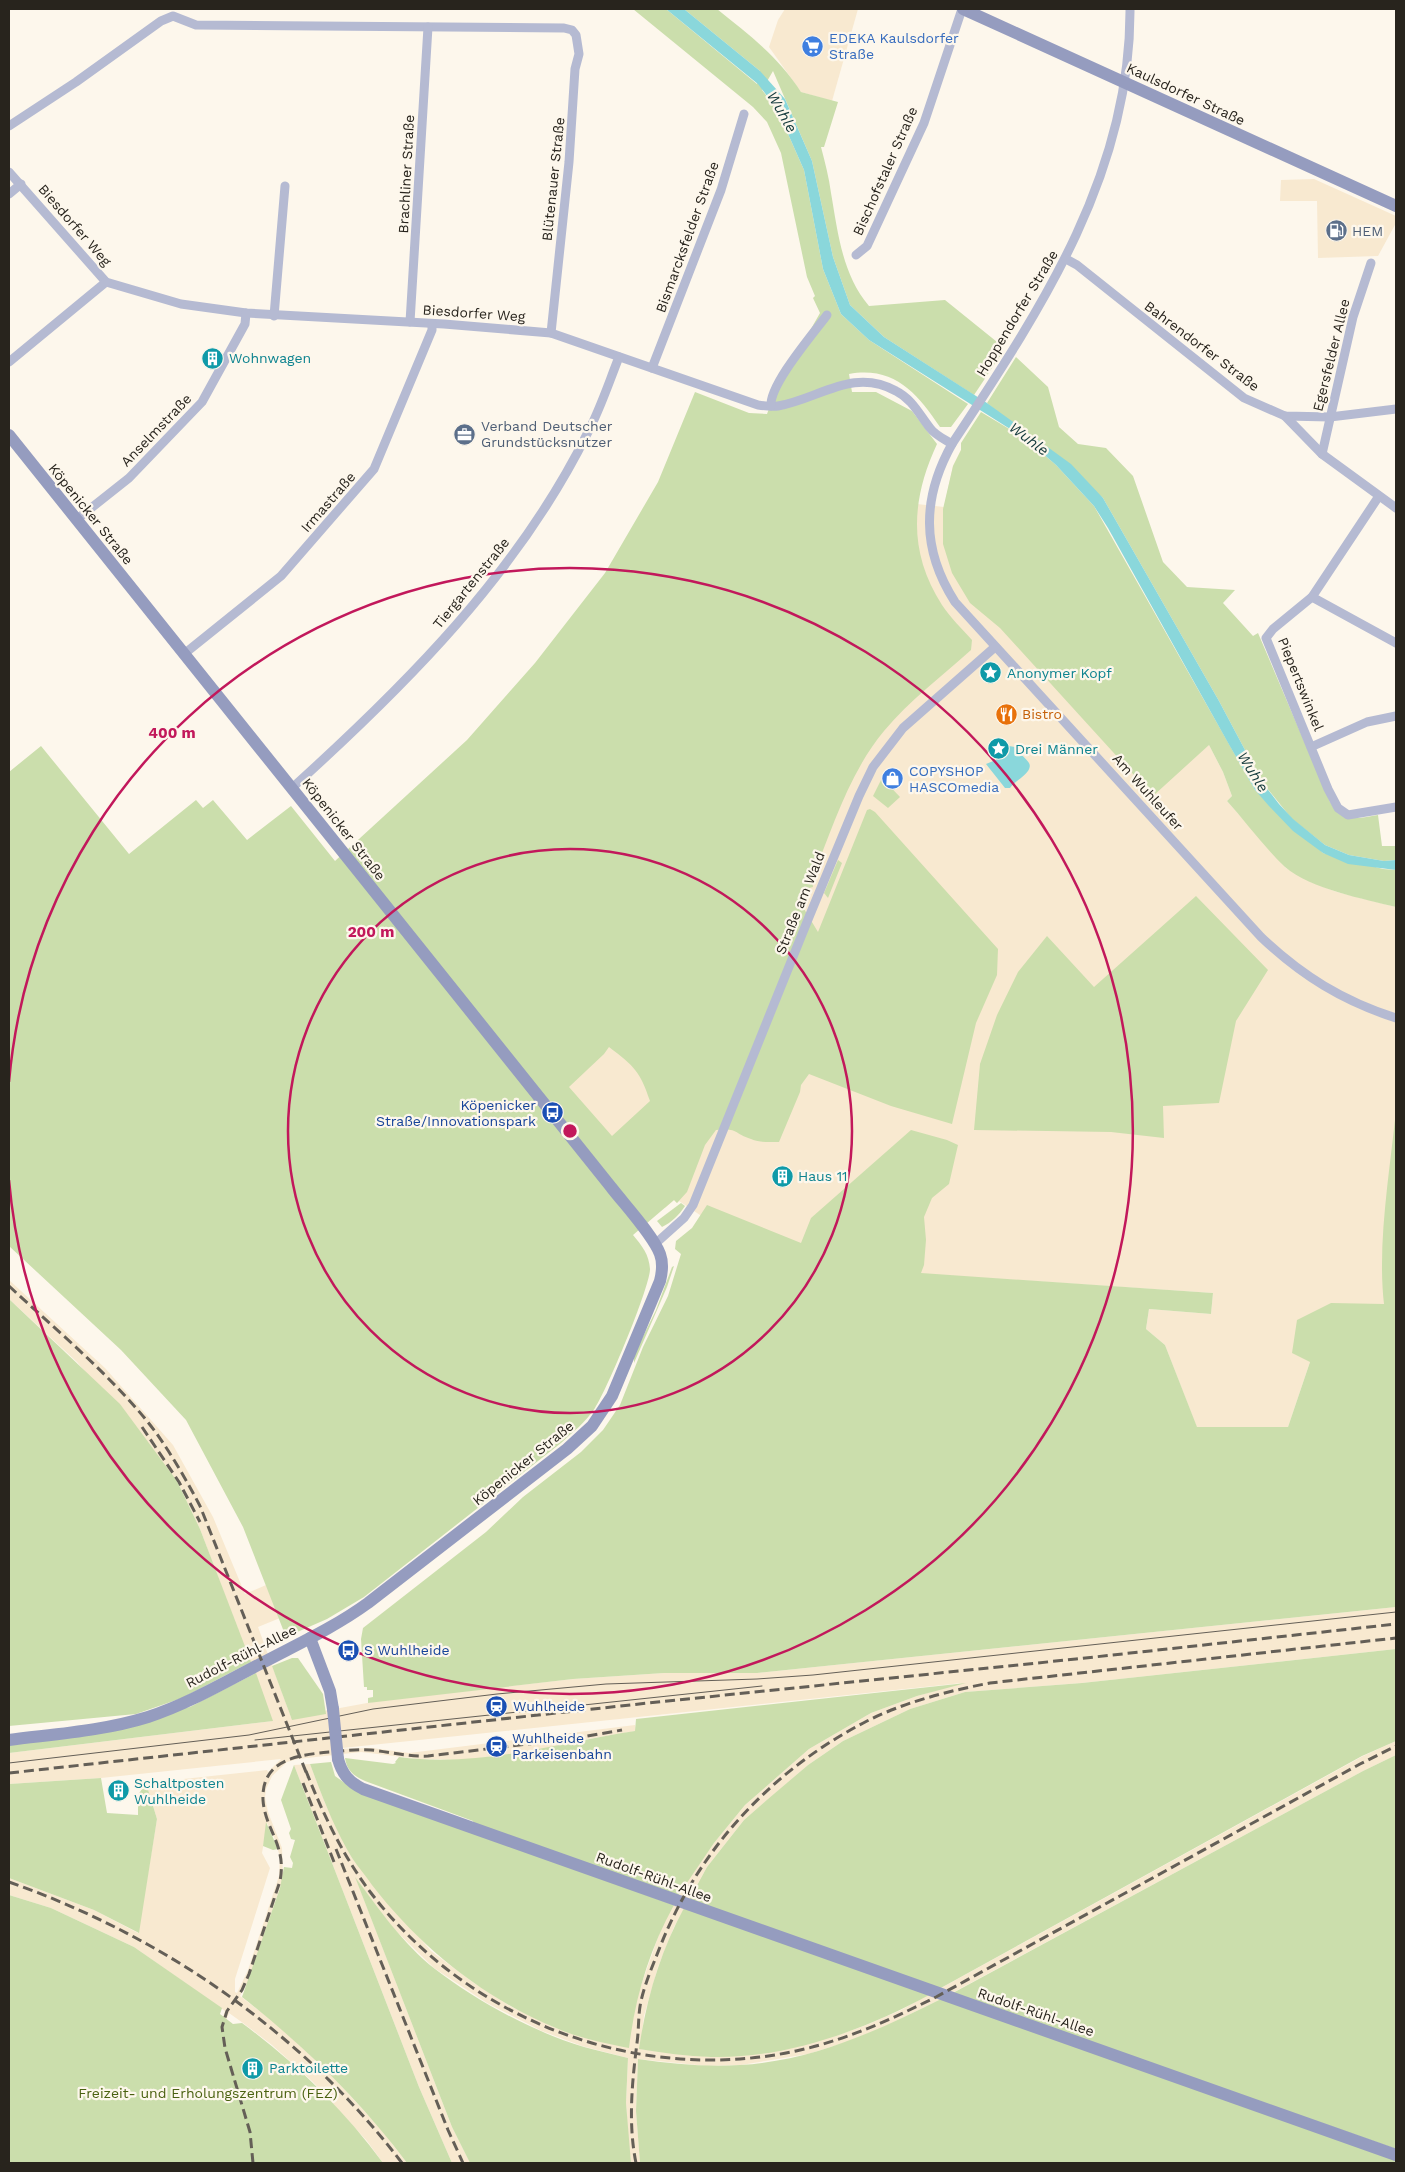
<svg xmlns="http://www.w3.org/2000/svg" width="1405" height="2172" viewBox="0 0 1405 2172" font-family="'Work Sans',sans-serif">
<rect width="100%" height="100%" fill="#fdf7ec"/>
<!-- built -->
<g fill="#f8e9d0" fill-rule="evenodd">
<path d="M785,9H858L832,101L801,92L769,47L778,20Z"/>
<path d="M1314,179L1396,216V223L1378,256L1318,258L1317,201H1280L1281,180Z"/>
<path d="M961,443L1209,745L1223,772L1232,796L1227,801L1286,868L1311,882L1337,892L1396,907V1305L1310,1362L1288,1427L1197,1428L1165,1345L1146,1329L1149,1309L1211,1314L1213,1293L800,1266L703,1217L679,1201L677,1203L674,1200L665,1208L561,1085L907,636L917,504L944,507L953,466L961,450Z"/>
<path d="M9,1280L105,1368L173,1445L213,1517L245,1594L266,1585L280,1618L258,1627L291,1717L378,1701L573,1679L664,1673H757L1396,1607V1649L1082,1683L965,1692L910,1709L843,1741L808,1765L744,1820L707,1867L674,1927L658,1967L644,2016L640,2049L713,2057L760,2053L835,2036L864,2026L901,2010L1363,1756L1396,1741V1755L1363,1771L941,1999L882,2028L844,2043L808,2054L741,2065L707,2066L638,2059L636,2111L640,2163H631L628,2138L626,2103L628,2058L582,2046L542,2031L487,2003L434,1968L393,1928L356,1879L452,2127L470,2163H452L419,2087L294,1765L310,1764L325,1803L352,1858L431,1951L474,1983L510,2006L556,2028L592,2040L633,2014L639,1991L662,1926L687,1881L714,1843L745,1805L809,1749L871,1713L917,1696L962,1683L333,1749L372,1748L409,1753L635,1725L636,1731L583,1740L535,1751L464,1760L419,1759L361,1752L298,1759L287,1762L272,1776L266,1789L265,1797L268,1812L282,1848L283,1878L250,1978L240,1996L278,2025L331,2075L380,2128L407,2163H383L367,2141L313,2082L272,2045L243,2023L229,2013L225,2023L222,2020L225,2011L134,1947L51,1908L9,1895V1878L94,1910L138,1933L157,1819L146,1783L267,1770L268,1772L281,1759L101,1778L9,1784V1753L272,1721L200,1529L177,1481L77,1362L9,1299ZM267,1823L274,1837L280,1857L279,1876L248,1970L237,1993L235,1992V1979L270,1868L262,1853Z"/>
</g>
<!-- green -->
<g fill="#cbdeac" fill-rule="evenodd">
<path d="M633,9H666L757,84L760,71L684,9H717C748,34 779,57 801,92L838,102L824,147H821C825,162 829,178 831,193C838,233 842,274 869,306L945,300L1002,346L1000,351L1002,353L974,395L884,337L850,305L833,257L812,161L773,71L762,90L777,109L804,170L823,269L841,314L869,340L968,404L951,427H940C917,393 894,366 849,374L852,392H876L912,411L937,444C911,500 908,552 942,605C950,617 962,629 972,640L971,650C942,676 909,701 884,731C849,773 832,829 812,879L813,887L805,889L798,899L818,932L867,810L870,809L875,812L998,949L997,975L976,1023L952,1124L891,1106L809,1074L801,1085L800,1092L779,1142C770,1142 760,1143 751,1139C732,1133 740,1128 716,1130L705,1145L687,1192L677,1203L674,1200L633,1235C642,1246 649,1254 650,1269C650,1287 607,1390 595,1408C586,1422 573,1432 561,1443L364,1597L327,1619L286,1637L243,1527L186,1420L121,1350L9,1246V772L41,746L129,854L196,800L203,808L213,800L247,840L291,806L335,861L467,740L535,663L605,573L658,482L695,392L749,413L767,414L775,392L820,313L813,298L815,296L807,277L781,153L767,122L753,107ZM609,1047C634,1066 640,1071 650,1101L612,1136L569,1087L604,1054Z"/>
<path d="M1016,357L1048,387L1059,427L1078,444L1106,448L1133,476L1163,562L1187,587L1235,590L1223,603L1253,636L1258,633L1330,802C1342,822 1357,819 1378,815L1382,846H1396V860L1384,861L1349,855L1325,845L1292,819L1262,782L1219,701L1103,498L987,403Z"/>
<path d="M981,412L1026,439L1056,465L1094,506L1255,790L1323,853L1383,869L1396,870V907C1364,899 1311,889 1285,867C1264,847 1246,822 1227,801L1232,796L1223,772L1209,745L1153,796L1000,628L970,603L952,573L943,544V509L953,466L961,450V443Z"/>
<path d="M882,778L900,797L888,808L873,796Z"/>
<path d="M838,860L842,863L828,898L824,893Z"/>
<path d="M1196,896L1268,970L1236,1021L1219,1103L1163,1106L1164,1138L1111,1132L974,1130L980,1064L997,1015L1018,972L1047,936L1094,987Z"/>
<path d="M1396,1110V1607L757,1673H664L573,1679L368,1703V1698L373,1697V1690H367V1687H364L361,1639L363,1628L486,1532L523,1497L581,1452L603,1430L620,1405L643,1347L668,1296L681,1254L675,1249L676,1241L692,1228L707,1205L801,1243L811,1218L911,1130L947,1140L958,1145L949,1184L932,1198L924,1217L926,1240L924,1265L921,1273L1213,1293L1211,1314L1149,1309L1146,1329L1165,1345L1197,1427H1288L1310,1362L1292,1353L1297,1320L1331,1303L1384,1304C1377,1243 1390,1171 1396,1110Z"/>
<path d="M681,1203L685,1206C679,1215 672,1222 662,1227L657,1221Z"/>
<path d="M674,1266L667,1287L634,1363V1355L656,1310L672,1267Z"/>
<path d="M9,1299L120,1404L177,1481L200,1529L251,1662L182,1698L136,1714L9,1726Z"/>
<path d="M1396,1649V1741L1362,1756L939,1989L689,1900L707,1867L744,1820L768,1799L808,1765L843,1741L910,1709L965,1692L1082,1683Z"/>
<path d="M292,1658H298L323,1694L326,1714L292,1720L272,1666Z"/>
<path d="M256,1673L273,1721L9,1753V1744L190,1707Z"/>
<path d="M966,1683L917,1696L871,1713L809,1749L745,1805L714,1843L678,1896L474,1825L473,1821L365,1781C354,1776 347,1771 345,1758L393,1764L396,1763L395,1762L399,1757C480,1768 556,1743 635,1731L636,1719Z"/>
<path d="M1396,1755V2149L951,1994L1363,1771Z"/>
<path d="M331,1762L335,1776L356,1791L674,1905C649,1950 635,1998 629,2048C604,2043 579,2038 556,2028C483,1998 420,1947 372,1885C366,1876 358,1867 352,1858C334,1828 322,1796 310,1764Z"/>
<path d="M294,1765L419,2087L452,2163H407C360,2100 304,2046 242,1997L280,1888L284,1867L292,1868L293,1863L290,1857L295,1840L291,1839L289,1833L291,1829L281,1800Z"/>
<path d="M101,1778L107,1813L138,1815V1795L146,1783L157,1819L139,1933L94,1910L9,1878V1784Z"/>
<path d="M266,1822L278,1849L273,1850L263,1846Z"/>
<path d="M355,1877C379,1909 403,1944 435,1969C477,2001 533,2032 584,2047C598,2051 613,2054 628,2058L626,2103L631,2163H470L452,2127Z"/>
<path d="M9,1895L51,1908L134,1947L222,2008L220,2014L233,2024L242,2023C296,2063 344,2110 383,2163H9Z"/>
<path d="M684,1908L929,1995C865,2030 785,2059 711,2057C687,2056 663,2053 639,2049C646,2000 660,1952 684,1908Z"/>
<path d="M941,1999L1396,2160V2163H640L636,2111L638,2059C672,2064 706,2067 740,2065C812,2061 877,2031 941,1999Z"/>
</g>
<!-- water -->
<g fill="#8ad7db">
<path d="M666,9H684L760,71L785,99L812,161L833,257L850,305L884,337L987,403L1071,464L1103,498L1219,701L1262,782L1279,804L1293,819L1325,845L1349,855L1384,861L1396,860V870L1348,864L1323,853L1293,831L1269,806L1255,790L1227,741L1108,528L1094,506L1056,465L1026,439L869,340L841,314L823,269L804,170L777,109L758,84Z"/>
<path d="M1009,746L1015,747C1019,754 1025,757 1029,763C1034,772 1014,781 1010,788H1005L986,764L1003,757L1005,748Z"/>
</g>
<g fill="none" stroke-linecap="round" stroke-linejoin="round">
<!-- street -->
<g stroke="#b5bad2" stroke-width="9">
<path d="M1130,9C1131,175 1040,310 952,444C922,498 921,549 955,602L1261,937C1302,976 1343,1001 1396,1018"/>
<path d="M9,126L76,82L161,21L173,16L196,25L564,28L572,30L576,35L579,54L575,69L569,162L551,333"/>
<path d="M9,172L106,282L181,304L246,313L444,324L551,333L758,405C765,406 772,407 778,406C819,399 853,367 896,391C912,399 919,414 930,428C935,435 944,439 952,444"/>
<path d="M9,194L21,184"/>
<path d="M856,255L867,246L924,123L962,9"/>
<path d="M1066,259L1077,265L1244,398L1285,416L1330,417L1396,409"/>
<path d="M274,316L285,186"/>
<path d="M410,322L428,27"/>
<path d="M9,362L106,282"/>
<path d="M652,368L721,190L744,114"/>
<path d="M771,406C769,385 813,334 827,315"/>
<path d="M1285,416L1322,454L1396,508"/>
<path d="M1322,454L1353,317L1371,263"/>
<path d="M1379,496L1312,597L1273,629L1266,638L1328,789L1338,808L1348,815L1396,807"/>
<path d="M76,520L129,478L202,402L245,324L246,313"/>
<path d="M1312,597L1396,643"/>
<path d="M184,654L281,576L374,469L432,330V324"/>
<path d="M1311,747L1367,722L1396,716"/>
<path d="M292,788C406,685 518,573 587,434C600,410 609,382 619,357"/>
<path d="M655,1244L684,1218L693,1205L809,917L859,796L873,767L903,728L995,647"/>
</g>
<!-- secondary -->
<g stroke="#959cbf" stroke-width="12">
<path d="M963,9L1396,206"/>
<path d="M9,435L611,1187C624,1204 653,1235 660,1254C663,1262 662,1273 660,1281L612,1396L592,1426L567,1449L368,1603C335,1627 298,1644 262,1663C225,1682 188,1704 148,1717C103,1731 55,1734 9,1740"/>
<path d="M310,1638L330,1691L333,1709"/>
<path d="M338,1759C342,1774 349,1782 363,1789L1396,2155"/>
</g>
<!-- tram -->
<g stroke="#645f57" stroke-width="1">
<path d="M255,1740L762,1686"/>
<path d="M9,1763L249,1735L373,1709L497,1694L606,1684L757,1679L813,1675L1396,1612"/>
</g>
<!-- rail -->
<g stroke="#645f57" stroke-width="3" stroke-dasharray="10 5" stroke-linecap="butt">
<path d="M9,1286C57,1331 118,1381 157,1434C173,1457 187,1481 200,1506L308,1777"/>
<path d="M142,1427L179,1482L200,1522"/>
<path d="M306,1771C323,1814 343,1856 371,1893C469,2021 638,2085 796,2051C846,2040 890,2020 936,1997L1360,1764L1396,1746"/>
<path d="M9,1773L648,1703L1076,1659L1396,1624"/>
<path d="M303,1783L334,1862"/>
<path d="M336,1849L448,2130L463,2163"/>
<path d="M9,1882C163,1936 303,2033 402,2163"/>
<path d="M253,2163L250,2132L225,2048L222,2027L227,2011L242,1990L249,1974L280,1881C287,1845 265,1830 263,1800C261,1759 299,1755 329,1752C343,1751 357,1749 371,1750C390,1752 409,1757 428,1756L570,1739L622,1730"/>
<path d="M636,2163C628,2124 632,2082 637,2043C639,2029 638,2014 641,2001C645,1983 653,1965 660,1947C699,1848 772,1770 867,1721C905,1702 948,1691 990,1683L1396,1638"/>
</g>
<!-- secondary-bridge -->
<path stroke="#959cbf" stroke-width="12" d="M333,1709L338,1759"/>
</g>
<!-- distance rings -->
<g fill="none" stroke="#c2185b" stroke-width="2.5">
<circle cx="570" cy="1131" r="282"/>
<path d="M9 1082A563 563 0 1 1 9 1180"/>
</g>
<!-- icons -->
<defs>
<symbol id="supermarket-disc" viewBox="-11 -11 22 22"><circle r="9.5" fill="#3f7fe0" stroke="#fdf7ec"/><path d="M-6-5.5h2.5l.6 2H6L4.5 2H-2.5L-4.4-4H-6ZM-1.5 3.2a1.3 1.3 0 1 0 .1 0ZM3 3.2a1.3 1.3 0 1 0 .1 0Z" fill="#fff"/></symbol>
<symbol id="fuel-disc" viewBox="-11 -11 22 22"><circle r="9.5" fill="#5c6f8a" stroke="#fdf7ec"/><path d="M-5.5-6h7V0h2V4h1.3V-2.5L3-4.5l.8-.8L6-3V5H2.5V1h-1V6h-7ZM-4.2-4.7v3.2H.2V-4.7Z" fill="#fff"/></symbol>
<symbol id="building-disc" viewBox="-11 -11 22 22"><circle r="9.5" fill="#0f9aa8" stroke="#fdf7ec"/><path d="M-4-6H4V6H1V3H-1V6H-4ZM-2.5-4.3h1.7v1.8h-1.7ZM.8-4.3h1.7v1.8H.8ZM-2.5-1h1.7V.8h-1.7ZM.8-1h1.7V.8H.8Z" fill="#fff"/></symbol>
<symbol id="office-disc" viewBox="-11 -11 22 22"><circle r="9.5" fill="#5c6f8a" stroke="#fdf7ec"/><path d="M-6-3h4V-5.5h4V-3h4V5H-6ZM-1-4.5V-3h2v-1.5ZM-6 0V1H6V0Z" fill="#fff"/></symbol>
<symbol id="sight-disc" viewBox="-11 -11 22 22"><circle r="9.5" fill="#0f9aa8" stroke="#fdf7ec"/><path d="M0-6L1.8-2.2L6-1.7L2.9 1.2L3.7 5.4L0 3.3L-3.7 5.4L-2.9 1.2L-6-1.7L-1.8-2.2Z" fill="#fff"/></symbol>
<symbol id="restaurant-disc" viewBox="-11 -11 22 22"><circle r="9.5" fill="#e8710a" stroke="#fdf7ec"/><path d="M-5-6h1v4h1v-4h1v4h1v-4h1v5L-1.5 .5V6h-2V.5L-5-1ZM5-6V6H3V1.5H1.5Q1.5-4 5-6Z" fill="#fff"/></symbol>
<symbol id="shop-disc" viewBox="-11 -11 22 22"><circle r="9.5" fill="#3f7fe0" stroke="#fdf7ec"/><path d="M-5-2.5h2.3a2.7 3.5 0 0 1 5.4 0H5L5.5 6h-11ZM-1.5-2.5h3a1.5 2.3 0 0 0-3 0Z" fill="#fff"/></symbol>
<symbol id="bus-disc" viewBox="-11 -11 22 22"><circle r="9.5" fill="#1a4fb4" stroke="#fdf7ec"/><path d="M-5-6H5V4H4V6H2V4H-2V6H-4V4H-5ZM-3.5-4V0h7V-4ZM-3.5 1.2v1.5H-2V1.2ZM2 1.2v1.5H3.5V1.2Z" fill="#fff"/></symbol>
<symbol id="station-disc" viewBox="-11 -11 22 22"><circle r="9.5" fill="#1a4fb4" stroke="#fdf7ec"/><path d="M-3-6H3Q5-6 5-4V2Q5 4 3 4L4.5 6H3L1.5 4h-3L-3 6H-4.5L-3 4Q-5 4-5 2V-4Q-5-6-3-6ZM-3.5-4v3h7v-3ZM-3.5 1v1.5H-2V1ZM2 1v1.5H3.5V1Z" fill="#fff"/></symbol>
</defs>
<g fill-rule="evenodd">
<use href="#supermarket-disc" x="800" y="34" width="25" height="25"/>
<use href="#fuel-disc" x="1324" y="218" width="25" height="25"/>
<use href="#building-disc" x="200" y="346" width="25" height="25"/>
<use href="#office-disc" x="452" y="422" width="25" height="25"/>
<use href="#sight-disc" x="978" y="660" width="25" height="25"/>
<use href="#restaurant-disc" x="994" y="702" width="25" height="25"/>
<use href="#sight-disc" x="986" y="736" width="25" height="25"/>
<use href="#shop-disc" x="880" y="766" width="25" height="25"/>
<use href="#bus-disc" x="540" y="1100" width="25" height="25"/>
<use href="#building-disc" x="770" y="1164" width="25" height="25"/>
<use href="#bus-disc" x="336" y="1638" width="25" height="25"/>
<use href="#station-disc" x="484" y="1694" width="25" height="25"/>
<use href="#station-disc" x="484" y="1734" width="25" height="25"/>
<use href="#building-disc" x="106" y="1778" width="25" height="25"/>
<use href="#building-disc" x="240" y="2056" width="25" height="25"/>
</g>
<g text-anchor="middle" stroke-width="4.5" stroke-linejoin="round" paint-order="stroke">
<!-- shop labels -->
<g font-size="14" fill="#366cbe" stroke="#fdf7ec" text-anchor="start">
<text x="829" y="43">EDEKA Kaulsdorfer<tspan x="829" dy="16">Straße</tspan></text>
<text x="909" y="776">COPYSHOP<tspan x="909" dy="16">HASCOmedia</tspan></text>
</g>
<!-- street labels -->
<g font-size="14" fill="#28241d" stroke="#fdf7ec">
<text transform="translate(1186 94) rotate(25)" y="5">Kaulsdorfer Straße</text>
<text transform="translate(885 171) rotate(-66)" y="5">Bischofstaler Straße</text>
<text transform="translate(406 174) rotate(-87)" y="5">Brachliner Straße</text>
<text transform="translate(553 179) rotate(-84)" y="5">Blütenauer Straße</text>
<text transform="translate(75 225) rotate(49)" y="5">Biesdorfer Weg</text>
<text transform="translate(687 237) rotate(-70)" y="5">Bismarcksfelder Straße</text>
<text transform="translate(474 313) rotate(4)" y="5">Biesdorfer Weg</text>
<text transform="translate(1017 313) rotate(-59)" y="5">Hoppendorfer Straße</text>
<text transform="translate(1202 346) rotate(37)" y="5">Bahrendorfer Straße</text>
<text transform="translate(1331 355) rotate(-76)" y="5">Egersfelder Allee</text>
<text transform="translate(156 430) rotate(-46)" y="5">Anselmstraße</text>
<text transform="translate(328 502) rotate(-49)" y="5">Irmastraße</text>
<text transform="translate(91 514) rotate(51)" y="5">Köpenicker Straße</text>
<text transform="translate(471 583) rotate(-51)" y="5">Tiergartenstraße</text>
<text transform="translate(1301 684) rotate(68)" y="5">Piepertswinkel</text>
<text transform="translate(1148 792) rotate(48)" y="5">Am Wuhleufer</text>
<text transform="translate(344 829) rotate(52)" y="5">Köpenicker Straße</text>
<text transform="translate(800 903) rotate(-68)" y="5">Straße am Wald</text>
<text transform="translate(523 1463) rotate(-39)" y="5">Köpenicker Straße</text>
<text transform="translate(241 1656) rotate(-27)" y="5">Rudolf-Rühl-Allee</text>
<text transform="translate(654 1877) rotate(20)" y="5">Rudolf-Rühl-Allee</text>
<text transform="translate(1036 2012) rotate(19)" y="5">Rudolf-Rühl-Allee</text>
</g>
<!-- service labels -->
<g font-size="14" fill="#4e5e75" stroke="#fdf7ec" text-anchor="start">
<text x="1352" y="236">HEM</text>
<text x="481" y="431">Verband Deutscher<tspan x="481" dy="16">Grundstücksnutzer</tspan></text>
</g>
<!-- culture labels -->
<g font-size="14" fill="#0d838f" stroke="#fdf7ec" text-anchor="start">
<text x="229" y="363">Wohnwagen</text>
<text x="1007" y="678">Anonymer Kopf</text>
<text x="1015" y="754">Drei Männer</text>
<text x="798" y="1181">Haus 11</text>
<text x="134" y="1788">Schaltposten<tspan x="134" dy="16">Wuhlheide</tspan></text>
<text x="269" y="2073">Parktoilette</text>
</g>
<!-- food labels -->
<g font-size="14" fill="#c56008" stroke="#fdf7ec" text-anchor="start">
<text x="1022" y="719">Bistro</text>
</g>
<!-- transit labels -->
<g font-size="14" fill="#164399" stroke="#fdf7ec" text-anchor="start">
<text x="536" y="1110" text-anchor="end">Köpenicker<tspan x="536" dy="16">Straße/Innovationspark</tspan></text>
<text x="364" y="1655">S Wuhlheide</text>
<text x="513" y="1711">Wuhlheide</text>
<text x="512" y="1743">Wuhlheide<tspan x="512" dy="16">Parkeisenbahn</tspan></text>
</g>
<!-- park labels -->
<g font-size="14" fill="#4a6110" stroke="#fdf7ec">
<text x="208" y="2098">Freizeit- und Erholungszentrum (FEZ)</text>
</g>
<!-- water labels -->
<g font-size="15" font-style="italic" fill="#143a3c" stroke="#fdf7ec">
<text transform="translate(782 112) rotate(60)" y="5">Wuhle</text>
<text transform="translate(1029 439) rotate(37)" y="5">Wuhle</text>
<text transform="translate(1253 772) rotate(58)" y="5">Wuhle</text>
</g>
</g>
<circle cx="570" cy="1131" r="8" fill="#c2185b" stroke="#fdf7ec" stroke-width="2.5"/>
<g font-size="15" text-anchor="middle" font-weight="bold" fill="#c2185b" stroke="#fdf7ec" stroke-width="4.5" stroke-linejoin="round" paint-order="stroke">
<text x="172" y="738">400 m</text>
<text x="371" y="937">200 m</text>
</g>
<!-- border -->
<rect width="1405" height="2172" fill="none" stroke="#28241d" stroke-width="20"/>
</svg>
